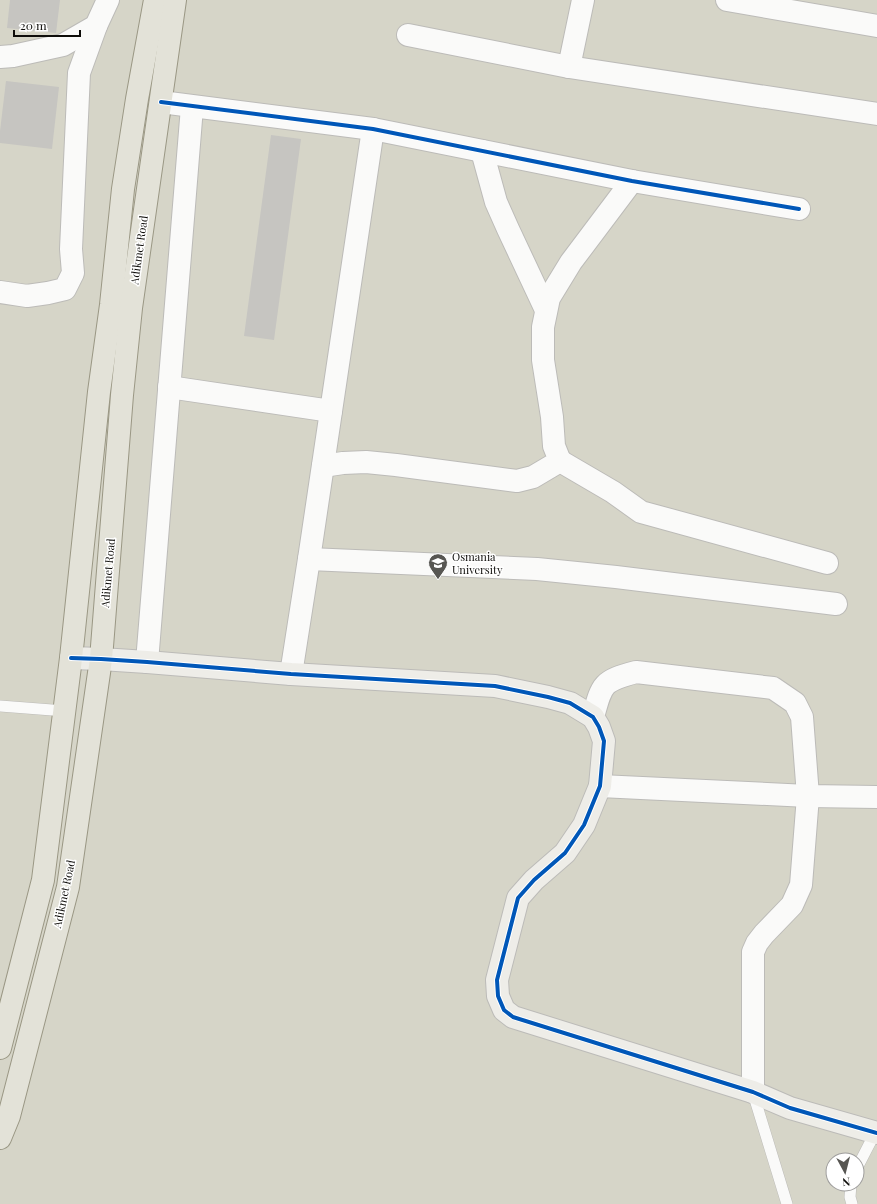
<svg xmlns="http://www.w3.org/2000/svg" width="877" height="1204" viewBox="0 0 877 1204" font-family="'Playfair Display',serif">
<rect width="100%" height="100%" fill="#deddd8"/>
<!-- built -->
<path fill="#d6d5c8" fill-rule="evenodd" d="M0,0H877V1204H0ZM833,1160H857V1184H833Z"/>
<!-- building -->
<g fill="#c6c5c1">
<path d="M10,0H60L56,33L7,28Z"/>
<path d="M6,81L59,87L52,149L0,143V131Z"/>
<path d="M271,135L301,139L274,340L244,336Z"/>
</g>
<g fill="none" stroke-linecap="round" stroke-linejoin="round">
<defs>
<g id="lane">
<path d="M0,706L65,711"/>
<path d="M753,1093L787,1204"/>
<path d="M857,1168L875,1133"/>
<path d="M851,1184L850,1197L852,1204"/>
</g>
<g id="street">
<path d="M727,0L877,26"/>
<path d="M408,35L569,67L877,114"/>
<path d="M0,57L13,56L63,45L96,26L108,0"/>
<path d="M569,67L583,0"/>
<path d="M161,102L373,129L632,181L799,209"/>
<path d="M482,151L496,202L508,229L546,310"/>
<path d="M0,292L27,296L48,293L65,289L73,273L71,249L79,73L96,26"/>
<path d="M169,387L331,411"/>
<path d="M560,461L613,492L641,512L827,563"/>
<path d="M323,466L343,463L366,462L396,465L517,481L533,477L560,461L554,446L552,417L543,360V327L549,298L571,262L632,181"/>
<path d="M309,559L537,569L616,577L836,604"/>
<path d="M147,662L192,107"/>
<path d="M291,674L309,559L373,129"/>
<path d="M593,717C602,684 602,681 636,672L773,688L795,703L802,717L808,796L801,885L792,905L764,934L757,943L753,952V1092"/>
<path d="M600,786L808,796L877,797"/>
</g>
<path id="secondary" d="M71,658L101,659L147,662L291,674L495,686L548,697L570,703L593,717L599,727L604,741L600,786L584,825L565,853L534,880L518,898L497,980L498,996L504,1010L513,1017L753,1092L790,1108L877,1133"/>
<g id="primary">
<path d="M0,1048L43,880L71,658L99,392L111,305L123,189L137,99L155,0"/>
<path d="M0,1138L9,1116L68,887L101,659L122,395L131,308L175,0"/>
</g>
</defs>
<!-- lane casing -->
<use href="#lane" stroke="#bcbbb8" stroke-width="12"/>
<!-- street casing -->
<use href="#street" stroke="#bcbbb8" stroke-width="24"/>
<!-- secondary casing -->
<use href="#secondary" stroke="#bcbbb8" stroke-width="24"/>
<!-- primary casing -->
<use href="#primary" stroke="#9a9784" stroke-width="24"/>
<!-- lane -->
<use href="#lane" stroke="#fafaf9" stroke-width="11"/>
<!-- street -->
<use href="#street" stroke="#fafaf9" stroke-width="22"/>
<!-- secondary -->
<use href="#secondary" stroke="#eeede8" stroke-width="22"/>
<!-- primary -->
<use href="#primary" stroke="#e3e2d8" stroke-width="22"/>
<defs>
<g id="cycleway">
<path d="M161,102L373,129L632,181L799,209"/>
<path d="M71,658L101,659L147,662L291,674L495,686L548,697L570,703L593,717L599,727L604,741L600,786L584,825L565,853L534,880L518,898L497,980L498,996L504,1010L513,1017L753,1092L790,1108L877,1133"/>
</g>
</defs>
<!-- cycleway casing -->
<use href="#cycleway" stroke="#fff" stroke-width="6"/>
<!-- cycleway -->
<use href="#cycleway" stroke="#0057b8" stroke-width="4"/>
</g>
<!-- icons -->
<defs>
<symbol id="university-pin" viewBox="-11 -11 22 30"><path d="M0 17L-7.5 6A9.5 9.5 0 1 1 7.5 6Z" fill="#575652" stroke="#fff"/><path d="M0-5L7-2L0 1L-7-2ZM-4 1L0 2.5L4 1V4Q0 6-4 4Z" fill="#fff"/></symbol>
</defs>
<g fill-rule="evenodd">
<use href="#university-pin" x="427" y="552" width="22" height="30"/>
</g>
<g text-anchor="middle" stroke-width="3" stroke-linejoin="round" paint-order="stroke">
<!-- street labels -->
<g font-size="11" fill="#0e0d0a" stroke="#fff">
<text transform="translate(139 250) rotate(-82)" y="4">Adikmet Road</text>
<text transform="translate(108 573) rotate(-85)" y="4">Adikmet Road</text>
<text transform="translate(64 894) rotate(-78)" y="4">Adikmet Road</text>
</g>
<!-- poi labels -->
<g font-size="11" fill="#0e0d0a" stroke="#fff" text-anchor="start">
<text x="452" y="561">Osmania<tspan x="452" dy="13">University</tspan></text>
</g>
</g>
<!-- north arrow -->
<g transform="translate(845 1172) rotate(173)"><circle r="19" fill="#ffffff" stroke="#9f9e9d"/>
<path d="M0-3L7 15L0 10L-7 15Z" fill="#575652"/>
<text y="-6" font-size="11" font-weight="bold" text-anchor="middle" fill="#0e0d0a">N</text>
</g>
<!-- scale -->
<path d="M14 30v6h66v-6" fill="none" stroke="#0e0d0a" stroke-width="2"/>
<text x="20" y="30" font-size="12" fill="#0e0d0a" stroke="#ffffff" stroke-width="3" paint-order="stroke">20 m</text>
</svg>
